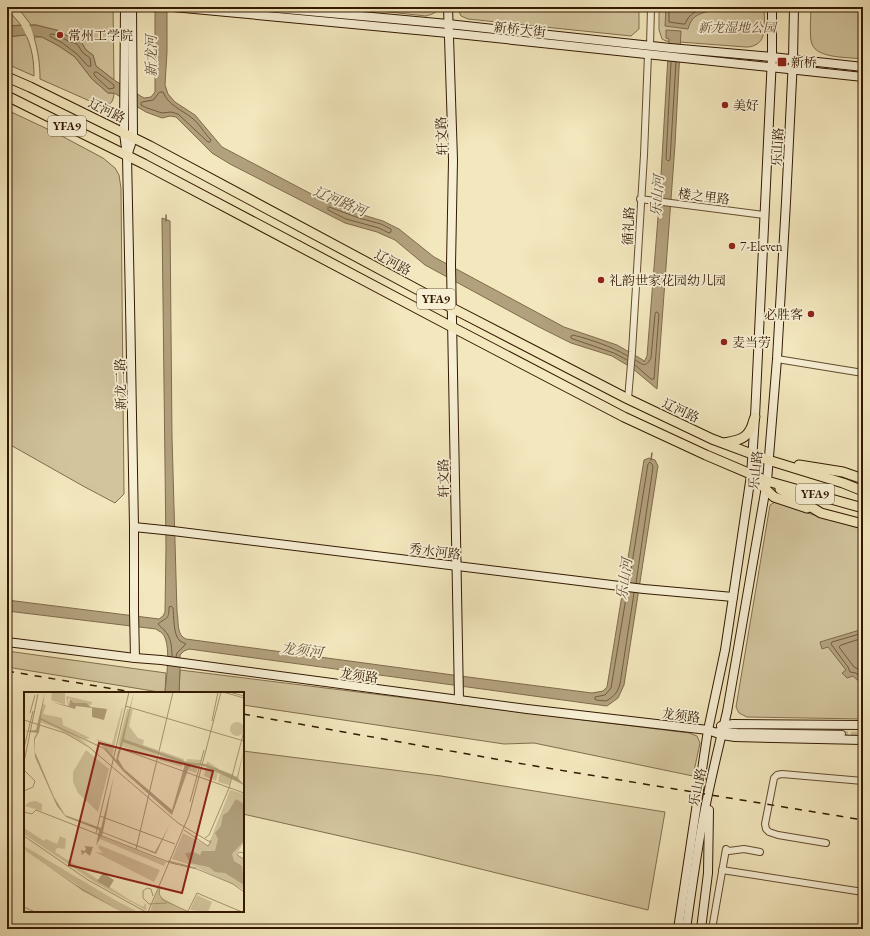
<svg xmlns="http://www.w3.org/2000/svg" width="870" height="936" viewBox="0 0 870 936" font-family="'EB Garamond','Noto Serif SC',serif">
<rect width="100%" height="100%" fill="#f3e7bd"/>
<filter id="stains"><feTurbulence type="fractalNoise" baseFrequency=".005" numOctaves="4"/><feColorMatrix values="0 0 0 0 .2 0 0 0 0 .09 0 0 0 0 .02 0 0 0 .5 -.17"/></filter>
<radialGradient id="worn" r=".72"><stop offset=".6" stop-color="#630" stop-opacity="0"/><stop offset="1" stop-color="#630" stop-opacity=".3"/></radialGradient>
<!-- green -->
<g fill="#d2c49d" stroke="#826e4e">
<path d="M16,7H113L114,80L96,66L93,55L86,50L80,40L69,37L60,31L36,25H31L22,13Z"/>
<path d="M343,7H439C436,14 432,14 426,16Z"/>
<path d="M457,7H639V29L631,36L468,19L461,16Z"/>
<path d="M659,7H764C764,18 768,40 755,45C752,47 748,47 746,47L666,41L662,39L659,30Z"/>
<path d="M811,7H863V59C850,57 817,59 812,44C809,38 811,15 811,7Z"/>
<path d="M8,10L21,25L7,26V11Z"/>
<path d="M24,35H26C32,48 34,61 34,76L7,64V37Z"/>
<path d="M34,37H42L59,46L75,57L92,79L108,93H114C114,102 109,107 101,106L40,79C40,63 38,52 34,37Z"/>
<path d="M7,110L58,134L103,158L115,168L119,175L121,188L124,494L115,503L83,486L7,443Z"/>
<path d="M775,502L814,515L863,529V719L747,717L739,713L736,707L770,505Z"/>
<path d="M7,651L166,673L165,693L7,667Z"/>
<path d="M180,670L689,733L697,736L700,743L693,776L534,743L504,744L243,705V693H179Z"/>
<path d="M243,751L441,776L665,812L648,910L415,853L243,814Z"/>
</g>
<!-- water -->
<g fill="#b2a17d" stroke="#7f6b4b">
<path d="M155,7H167V52L165,85L168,94L175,102L195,115L222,147L319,198L360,214L383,221L399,229L434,257L564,327L617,345L643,360L644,362L647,356L660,192L669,39L666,38V30L681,31L675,145L657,389L632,368L612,356L571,343L539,327L425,265L395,240L377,232L345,223L230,164L212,153L176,117L170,116L162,118L146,112L114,93H108L92,79L75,57L59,46L42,37L24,35L7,37V26L36,25L60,31L69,37L80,40L86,50L93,55L96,66L114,80L144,98L151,97L155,92Z"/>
<path d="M666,7H717C704,15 693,11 688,29L665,26Z"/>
<path d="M162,218L170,221L172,437L177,612C179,621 176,635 186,639L468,677L592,693L603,691L607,687L644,460L649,458L655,460L658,466L624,685L618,698L607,706L189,649L184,651L180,655V670L179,693H165C166,679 172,643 162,633C160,631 158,631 156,629L7,611V600L159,619L163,616L165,612L166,547Z"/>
<path d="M863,629V685L853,676L847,678L842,673L846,670L828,647L822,649L820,642Z"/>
</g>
<!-- pier -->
<path fill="#f3e7bd" d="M20,23H28L31,28L34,38L27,37L24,30Z"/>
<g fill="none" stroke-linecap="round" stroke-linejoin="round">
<!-- shore -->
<g stroke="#725d3e" stroke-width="1">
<path d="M669,7V22L683,24H685C690,12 697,11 708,7"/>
<path d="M51,34L58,35L68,41L77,44L83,53L90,58L91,66H88L77,54L61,42L51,37L50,36Z"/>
<path d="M671,62L666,159L668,161L670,160L676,62"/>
<path d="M95,72H97L114,85V88L109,89L95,76L94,74Z"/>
<path d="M160,92H163C168,105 182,110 192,118C199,123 204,133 211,140L210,142H208L178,114L171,112L162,113L147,108L141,105V103L142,102L153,100Z"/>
<path d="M329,207L359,218L381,224L391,229V232L389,233L379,228L346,219L328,210V208Z"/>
<path d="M627,360L614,353L573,339L571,338V336L573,335C592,340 610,346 628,356"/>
<path d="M635,365L651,379H654L659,314L657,312H656L655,314L651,358C645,368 644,365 635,360"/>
<path d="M629,582L648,464L650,462L652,464L653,467L636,583"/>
<path d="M627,592L611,688L605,695L595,697V699L596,700L606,701C615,696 617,693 620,684L634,593"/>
<path d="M863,633L832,642L831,644L848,667L850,672L856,673L863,680"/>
<path d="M863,638L841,645L839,647L854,667L858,669L863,673"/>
<path d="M172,656C172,648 171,637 165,631C163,628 160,627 158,624C166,617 169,621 169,607L171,606L173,608C174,616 173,635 180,641C182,642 184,643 186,644L177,653L176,657"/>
</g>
<!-- stream -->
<g stroke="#7f6b4b" stroke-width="1.5">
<path d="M166,215V221"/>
<path d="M651,460L652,453"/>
</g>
<!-- street-tunnel -->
<path stroke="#cdbe97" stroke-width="6" stroke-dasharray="6 3" stroke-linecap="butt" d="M842,734L863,735"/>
<defs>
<g id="street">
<path d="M650,46L651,7"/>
<path d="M640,199L764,215"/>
<path d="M777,359L863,373"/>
<path d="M628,399L632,352L644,155L648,54"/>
<path d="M718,731L737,732L842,734"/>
<path d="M826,843L778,835L769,832L766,829L765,824L774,778L777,775L782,774L863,781"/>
<path d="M722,870L863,892"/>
<path d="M712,929L726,849L729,851L744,849L760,852"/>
</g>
<g id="secondary">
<path d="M125,7L124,133L127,156L130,304L134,527V611L135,658"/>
<path d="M173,7L448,33L863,77"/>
<path d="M264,7L448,24L670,48L772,57L863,67"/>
<path d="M448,7L453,160L451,265L459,700"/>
<path d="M128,153L133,138L132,7"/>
<path d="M134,527L173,531L644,589L733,597"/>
<path d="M7,642L135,658L161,660L527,709L708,730L722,735L735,737L863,740"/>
<path d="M721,726L733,724L863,725"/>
<path d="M678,929L708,730L725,650L733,597L751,475L755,417L772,57V7"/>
<path d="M686,929C692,886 698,842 707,799C713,770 720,741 727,712L767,481L777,359L786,202L793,59L794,7"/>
<path d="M701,929L708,873L709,810"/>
</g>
<g id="primary">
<path d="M7,77L30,87L150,146L452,308L628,399L712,439L768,460L843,483L863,491"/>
<path d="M7,96L144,164L452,327L624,417L706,455L767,481L863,508"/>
<path d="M724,443C734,441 745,440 750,430C753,426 753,421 755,417"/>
<path d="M799,465L843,472L863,479"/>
<path d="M755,479L774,497L807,508"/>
<path d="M780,489L798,499L821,513L863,524"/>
</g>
</defs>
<!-- street casing -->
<use href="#street" stroke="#634c2f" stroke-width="8"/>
<!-- secondary casing -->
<use href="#secondary" stroke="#331900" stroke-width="10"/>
<!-- primary casing -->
<use href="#primary" stroke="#331900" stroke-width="11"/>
<!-- street -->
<use href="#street" stroke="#f7efd4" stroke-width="6"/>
<!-- secondary -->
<use href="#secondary" stroke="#f7efd4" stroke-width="8"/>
<!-- primary -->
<use href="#primary" stroke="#f3e7bd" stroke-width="9"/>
<!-- rail -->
<g stroke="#331900" stroke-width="1.5" stroke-dasharray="7 7" stroke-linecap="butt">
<path d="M7,671L138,693"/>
<path d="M243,714L529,765L863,820"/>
</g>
</g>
<!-- markers -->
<g fill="#8f2418" stroke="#f7efd4" stroke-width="1.5">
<circle cx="60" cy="35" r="4"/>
<rect x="777" y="57" width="10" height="10" rx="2"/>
<circle cx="725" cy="105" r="4"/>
<circle cx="732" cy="246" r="4"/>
<circle cx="601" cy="280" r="4"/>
<circle cx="811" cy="314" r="4"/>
<circle cx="724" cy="342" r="4"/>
</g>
<g text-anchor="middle" stroke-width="3.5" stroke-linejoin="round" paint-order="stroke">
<!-- shield labels -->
<g fill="#f7efd4" stroke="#6e5940" stroke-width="1">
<rect x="48" y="116" width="38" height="20" rx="3"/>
<rect x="417" y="289" width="38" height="20" rx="3"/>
<rect x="796" y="484" width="38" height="20" rx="3"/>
</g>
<g font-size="12" font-weight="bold" fill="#331900">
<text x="67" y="130">YFA9</text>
<text x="436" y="303">YFA9</text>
<text x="815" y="498">YFA9</text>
</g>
<!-- park labels -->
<g font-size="13" font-style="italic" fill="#634c2f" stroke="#f7efd4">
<text x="737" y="32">新龙湿地公园</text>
</g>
<!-- street labels -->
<g font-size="13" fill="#331900" stroke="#f7efd4">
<text transform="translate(520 29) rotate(6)" y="5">新桥大街</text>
<text transform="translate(107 110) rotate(26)" y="5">辽河路</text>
<text transform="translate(441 136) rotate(-92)" y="5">轩文路</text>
<text transform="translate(777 147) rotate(-87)" y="5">乐山路</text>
<text transform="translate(704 196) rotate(7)" y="5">楼之里路</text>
<text transform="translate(628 226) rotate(-87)" y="5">循礼路</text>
<text transform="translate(393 262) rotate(28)" y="5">辽河路</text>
<text transform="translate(120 384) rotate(-91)" y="5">新龙二路</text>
<text transform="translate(681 410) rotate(25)" y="5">辽河路</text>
<text transform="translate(755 470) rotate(-84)" y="5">乐山路</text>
<text transform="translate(443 478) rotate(-91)" y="5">轩文路</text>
<text transform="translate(435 551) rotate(7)" y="5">秀水河路</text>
<text transform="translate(359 675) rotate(8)" y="5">龙须路</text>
<text transform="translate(681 715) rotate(7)" y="5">龙须路</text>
<text transform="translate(697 787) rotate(-78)" y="5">乐山路</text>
</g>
<!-- poi labels -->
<g font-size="13" fill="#331900" stroke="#f7efd4" text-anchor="start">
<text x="68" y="40">常州工学院</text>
<text x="791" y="67">新桥</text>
<text x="733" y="110">美好</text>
<text x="740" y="251">7-Eleven</text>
<text x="609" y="285">礼韵世家花园幼儿园</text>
<text x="803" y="319" text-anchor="end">必胜客</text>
<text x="732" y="347">麦当劳</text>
</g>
<!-- water labels -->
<g font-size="14" font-style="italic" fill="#664f32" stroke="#f7efd4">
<text transform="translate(151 56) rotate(-90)" y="5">新龙河</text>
<text transform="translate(657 196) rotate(-85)" y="5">乐山河</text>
<text transform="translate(340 201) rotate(23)" y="5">辽河路河</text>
<text transform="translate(624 579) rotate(-82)" y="5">乐山河</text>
<text transform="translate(302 650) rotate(7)" y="5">龙须河</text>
</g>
</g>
<!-- overview -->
<g transform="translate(24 692)">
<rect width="220" height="220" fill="#f3e7bd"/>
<path d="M28,0H41V13L27,8ZM42,4L68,10L67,13L50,11L46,6L44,8L45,13L44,14ZM19,12L22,13L19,22L38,26L39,33L66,46L62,47L17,26ZM98,16H99L88,65L72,47L88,52ZM103,17H109L105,34L114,46L120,48L119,53L134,58L132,66L94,53ZM17,28L52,43L64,53L34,37L16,30ZM206 37a7 7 0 1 1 14 0a7 7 0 1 1-14 0ZM62,58L85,77L74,120L54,101L49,90V80ZM137,59L160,67L158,75L135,68ZM163,67L177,68L172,81L160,77ZM183,69L195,77L192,89L180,84ZM196,78L208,82L205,93L194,90ZM206,98L220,102V150L212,163L220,167V198L170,174L148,167L159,141L184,154ZM12,109L18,112V119L1,114L5,110ZM0,136L20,149L22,147L33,152L36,144L42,147L41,157L33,156L31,160L106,208L119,215L122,211V218L72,191L0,142ZM77,144L142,170L140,174L76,147ZM75,153L136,178L130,190L71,160L79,161L74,156ZM0,154L91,208L114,220H98L77,208L2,159ZM135,194V204L163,220H126ZM173,203L188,210L184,220L166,218Z" fill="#d2c49d"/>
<path d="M21,0L17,26L82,57L92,68L110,0L100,47L163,70L182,72L213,85L220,57L214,86L220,93L182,75L175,73L165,75L148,123L100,80L80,57L17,28L15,40L11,47V60L30,105L41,123L77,136L90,84L79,140L131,160L146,132L132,162L79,141L72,154L75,138L42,125L33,114L11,65L10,46L13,41L0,39L12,38ZM99,50L161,72L148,118L100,77L94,67ZM46,7L44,8L46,7L50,11H62L67,15L83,17L80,28L68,25V16L52,14L51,17L27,10L45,14ZM212,107L220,112V149L208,162L210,169L218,174L220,193L201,181L191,180L185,175L166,171L161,161L170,160L176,163L178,159H191L194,147L191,141L197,134L199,123L204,120ZM60,154L69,155L66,164L61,160L58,163L57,158L61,159L62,156ZM0,157L51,192L98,220L59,199ZM79,181L90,188L85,196L73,189Z" fill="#b2a17d" fill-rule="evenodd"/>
<path fill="none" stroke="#a69571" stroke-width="1" d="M199,0L220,6M205,0L220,4M101,14L220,49M6,21L11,3M0,28L41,41L65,55L154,131L186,150M188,29L194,0M92,55L220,101M0,56L9,19M0,70L14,2M0,78L11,89L9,95L0,99M166,110L180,58M0,120L8,122L12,118L147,171L173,177L209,192L220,200M76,124L151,152M160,138L184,154L187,150L186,148M72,141L105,0M0,144L64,188L122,220M181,146L185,143L205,96L220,39M112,157L149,0M220,161L215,160L213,163L220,167M144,169L172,176M136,196L135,202L139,208L165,220M129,204L127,197L123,196L119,199V206L125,212L143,211M0,215L11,220M164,219L173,201L218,220M124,220L165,123L197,0"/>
<path fill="#8f2418" fill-opacity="0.15" stroke="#8f2418" stroke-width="2" d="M75,51L189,79L158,201L45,173Z"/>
<rect width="220" height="220" fill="none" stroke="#331900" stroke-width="2"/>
</g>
<!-- margin -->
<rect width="870" height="936" fill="none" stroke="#f3e7bd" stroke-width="24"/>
<rect x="8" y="8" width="854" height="920" fill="none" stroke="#331900" stroke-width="2"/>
<rect x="12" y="12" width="846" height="912" fill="none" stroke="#331900"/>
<rect width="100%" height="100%" filter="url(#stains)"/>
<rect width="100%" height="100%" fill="url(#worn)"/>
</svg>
